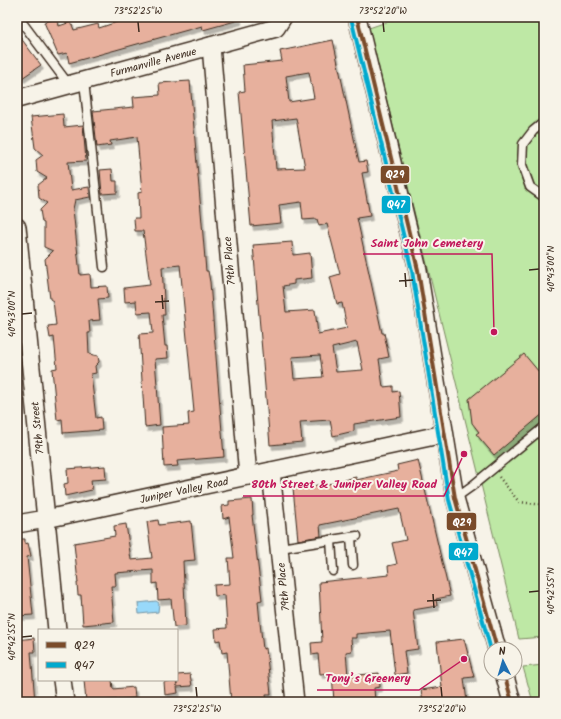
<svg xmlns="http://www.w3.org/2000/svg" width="561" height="719" viewBox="0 0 561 719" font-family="Kalam,sans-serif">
<defs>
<filter id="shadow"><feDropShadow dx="2.5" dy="4.5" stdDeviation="0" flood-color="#0004"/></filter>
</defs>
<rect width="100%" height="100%" fill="#f7f3e8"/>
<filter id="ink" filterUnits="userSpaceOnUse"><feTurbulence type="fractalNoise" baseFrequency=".025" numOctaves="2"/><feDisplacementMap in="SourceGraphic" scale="8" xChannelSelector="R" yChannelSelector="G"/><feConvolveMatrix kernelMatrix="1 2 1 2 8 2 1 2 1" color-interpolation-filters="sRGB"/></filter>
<g filter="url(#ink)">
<!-- green -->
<g fill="#bee8a5" stroke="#7c8962">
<path d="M401,17H544V637L519,639L369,28Z"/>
<path d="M544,665V702H533L523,667Z"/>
</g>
<!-- water -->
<path fill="#98d9fa" stroke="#7393a2" d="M156,601L159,603L158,612L139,614L138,603Z"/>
<!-- building -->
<g fill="#e7b09d" stroke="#3b2a1e" fill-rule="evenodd" filter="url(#shadow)">
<path d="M132,17H239V20L203,30L202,26L69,63L67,53L58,55L44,22L57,18L59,26L71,22L74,30L98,24L99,28Z"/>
<path d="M17,33L41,65L22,78L17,71Z"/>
<path d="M333,40L359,162L366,161L368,172L362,173L370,216L357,218L382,333H384L389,357L379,359L383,387L393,386V392L399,391L401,417L354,424V431L333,436L330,420L300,422L302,442L270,445L253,245L292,242L293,255L310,253L312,278L294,280V284L283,286L286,312L315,310L318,334L347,328L342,303L337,304L330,277L340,274L327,224L319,226L317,219L303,220L301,202L279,205L281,223L251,226L239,92L245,91L243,65L282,61L280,51ZM309,72L314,98L289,102L286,76ZM296,118L305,168L276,169L272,121ZM357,342L363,370L336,372L332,348ZM320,355L323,377L294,379L292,357Z"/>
<path d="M190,81L206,271H208L210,282L224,457L177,461L178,466L164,467L162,427L189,425L188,413L194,412L180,265L162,267L165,315H162L165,346H167L168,358L155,359L160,425L145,427L139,334L153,333L151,312L137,313L136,301L125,302L124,288L150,285L143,231H135L134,218H139L138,193L142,192L137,137L110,141L111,145L97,147L93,111L134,107L133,97L160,95L159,83Z"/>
<path d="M63,114L64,127L83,125L86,161L68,162L71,190L89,187L90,197L75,200L73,209L80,275L90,274L91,287L107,286L108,298L98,299L100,320L89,321L90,333H88L89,354L98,356L99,362L95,366L96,373L91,374L96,418L101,417L102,430L63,433L62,419L57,420L52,369L57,368L54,337L50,338L48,326L56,325L53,301L50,299L45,259L53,251L44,247V223L42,222L40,210L47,203L39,198L38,185L47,178L37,172L36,160L43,155L35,148L31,117Z"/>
<path d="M112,169L113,181H117V193L102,194L100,170Z"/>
<path d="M524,354L544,378V413L494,455L476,434L479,432L472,423L469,399Z"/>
<path d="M418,460L450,596L436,599L437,606L413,610L418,649L404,651L407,673L395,675L390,631L356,634V638H351L352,651L346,652L348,676L379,673L380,687L374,688L375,702H334L332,673L320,674L318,654L312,655L311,643L322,642L319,582L389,575L388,566L397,564L392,543L406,540L399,509L320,525L321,536L298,540L293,488L335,483V482L356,477V480L398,471L397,465Z"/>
<path d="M105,466L106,479L91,480L92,490L65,496L64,484L68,483L67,469Z"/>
<path d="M252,499L253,515H252L262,600L258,601L260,623L263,649L266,648L271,694H266L267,702H231L227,652L222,653L220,640L216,641L215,629L227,628L225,595L215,596L214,585L230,584L228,558H234L229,517L223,519L222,506L229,505V501Z"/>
<path d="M158,520L159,525L191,521L195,560L183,561L186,626L174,627L171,599L158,600L157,583L153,584V570L115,573L116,586H111L114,622L83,625L81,595H78L77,583H78L74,543L115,536L114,526L126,524L131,560L152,558L147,522Z"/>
<path d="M17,539H25V544L28,543L31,556L27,557L33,615L17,616Z"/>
<path d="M34,638L35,652H31L35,702H17V640Z"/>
<path d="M464,639L474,677L464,678L467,702H423L421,690L442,687L437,642Z"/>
<path d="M190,674L192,686L177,687L178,693L165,695L164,682L176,680L177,686V675Z"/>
<path d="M84,680H112L113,689L134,687L135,698L86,702Z"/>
</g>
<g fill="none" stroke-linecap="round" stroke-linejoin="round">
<defs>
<g id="lane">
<path d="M18,17L69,85"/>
<path d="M84,81L104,267"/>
<path d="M544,122L533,131L523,144L522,165L530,187L544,197"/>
<path d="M455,498L472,486L544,427"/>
<path d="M351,537L353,565"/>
<path d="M331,540L333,571"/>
<path d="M280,548L357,536"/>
</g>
<g id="street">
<path d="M357,17L418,270L455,498L497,649"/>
<path d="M211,46L248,476"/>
<path d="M17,99L276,28L283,17"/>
<path d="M17,227L57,630"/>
<path d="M271,471L295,702"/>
<path d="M17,524L46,519L444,434"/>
<path d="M504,673L512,702"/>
<path d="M62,680L65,702"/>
</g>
</defs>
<!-- lane casing -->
<use href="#lane" stroke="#3b2a1e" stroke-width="11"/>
<!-- street casing -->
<use href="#street" stroke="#3b2a1e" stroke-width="20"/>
<!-- path -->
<path stroke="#3b2a1e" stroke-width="2.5" stroke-dasharray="1 3" stroke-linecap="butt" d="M499,477L519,502L544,505"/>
<!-- lane -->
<use href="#lane" stroke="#f7f3e8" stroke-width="8"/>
<!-- street -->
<use href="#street" stroke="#f7f3e8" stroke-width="17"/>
<defs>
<g id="bus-1">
<path d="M357,17L418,270L455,498L497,649"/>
<path d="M504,673L512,702"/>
</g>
<path id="bus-2" d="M351,18L412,271L449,500L491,650"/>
</defs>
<!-- bus-1 casing -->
<use href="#bus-1" stroke="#f7f3e8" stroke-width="7"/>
<!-- bus-2 casing -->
<use href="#bus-2" stroke="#f7f3e8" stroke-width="7"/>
<!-- bus-1 -->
<use href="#bus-1" stroke="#7a4b2a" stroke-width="4"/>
<!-- bus-2 -->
<use href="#bus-2" stroke="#00a9ce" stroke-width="4"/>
</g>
</g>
<!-- ticks -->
<path fill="none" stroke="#3b2a1e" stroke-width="1.5" d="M138,22L139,32M383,22L384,32M529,270L539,269M405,273L406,287M399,281L413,280M162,295L163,309M155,302L169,301M22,314L32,313M529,592L539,591M433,594L434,608M427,601L441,600M22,637L32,636M196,687L197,697M441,687L442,697"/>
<g text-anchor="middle" stroke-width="4" stroke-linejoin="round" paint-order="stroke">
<!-- street labels -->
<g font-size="11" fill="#3b2a1e" stroke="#f7f3e8">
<text transform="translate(153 62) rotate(-15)" y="4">Furmanville Avenue</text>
<text transform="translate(229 261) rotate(-95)" y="4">79th Place</text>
<text transform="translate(37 428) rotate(-96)" y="4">79th Street</text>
<text transform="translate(184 490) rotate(-12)" y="4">Juniper Valley Road</text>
<text transform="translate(283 587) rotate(-96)" y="4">79th Place</text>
</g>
</g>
<!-- callouts -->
<path fill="none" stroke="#c2185b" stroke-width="1.5" d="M494 332L492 254H363M464 454L444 496H243M464 659L419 690H317"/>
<g fill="#c2185b" stroke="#f7f3e8" stroke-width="1.5">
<circle cx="494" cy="332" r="4"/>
<circle cx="464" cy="454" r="4"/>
<circle cx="464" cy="659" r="4"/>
</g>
<g font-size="12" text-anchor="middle" font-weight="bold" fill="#c2185b" stroke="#f7f3e8" stroke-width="4" stroke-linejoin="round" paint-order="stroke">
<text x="427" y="247">Saint John Cemetery</text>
<text x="344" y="488">80th Street &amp; Juniper Valley Road</text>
<text x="368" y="682">Tony’s Greenery</text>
</g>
<g stroke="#f7f3e8" stroke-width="1.5">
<rect x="380" y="165" width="30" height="19" rx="4" fill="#7a4b2a"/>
<rect x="381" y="195" width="30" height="19" rx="4" fill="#00a9ce"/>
<rect x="446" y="512" width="31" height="19" rx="4" fill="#7a4b2a"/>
<rect x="448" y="542" width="31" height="19" rx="4" fill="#00a9ce"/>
</g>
<g font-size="11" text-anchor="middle" font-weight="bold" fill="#fff">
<text x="395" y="178">Q29</text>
<text x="396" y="208">Q47</text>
<text x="462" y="526">Q29</text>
<text x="463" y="556">Q47</text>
</g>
<!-- margin -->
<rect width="561" height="719" fill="none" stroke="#f7f3e8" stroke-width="44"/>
<!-- legend -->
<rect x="38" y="629" width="140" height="52" fill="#f7f3e8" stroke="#aca397"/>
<rect x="46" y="642" width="20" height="6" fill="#7a4b2a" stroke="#aca397"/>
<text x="74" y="649" font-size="12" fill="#3b2a1e">Q29</text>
<rect x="46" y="662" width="20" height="6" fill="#00a9ce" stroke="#aca397"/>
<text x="74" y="669" font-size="12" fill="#3b2a1e">Q47</text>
<!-- north arrow -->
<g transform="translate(503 661) rotate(355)"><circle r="19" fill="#f7f3e8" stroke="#aca397"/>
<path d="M0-3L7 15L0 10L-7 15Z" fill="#1f6fb2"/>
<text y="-6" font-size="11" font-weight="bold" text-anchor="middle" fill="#3b2a1e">N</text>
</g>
<rect x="22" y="22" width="517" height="675" fill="none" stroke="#3b2a1e" stroke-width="1.5"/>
<g font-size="10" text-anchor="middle" fill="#3b2a1e">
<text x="138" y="14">73°52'25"W</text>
<text x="383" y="14">73°52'20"W</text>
<text transform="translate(550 269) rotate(-90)" y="4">40°43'00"N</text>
<text transform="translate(11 314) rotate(-90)" y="4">40°43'00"N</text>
<text transform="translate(550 591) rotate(-90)" y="4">40°42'55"N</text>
<text transform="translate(11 637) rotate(-90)" y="4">40°42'55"N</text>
<text x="197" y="712">73°52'25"W</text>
<text x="442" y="712">73°52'20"W</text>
</g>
</svg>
